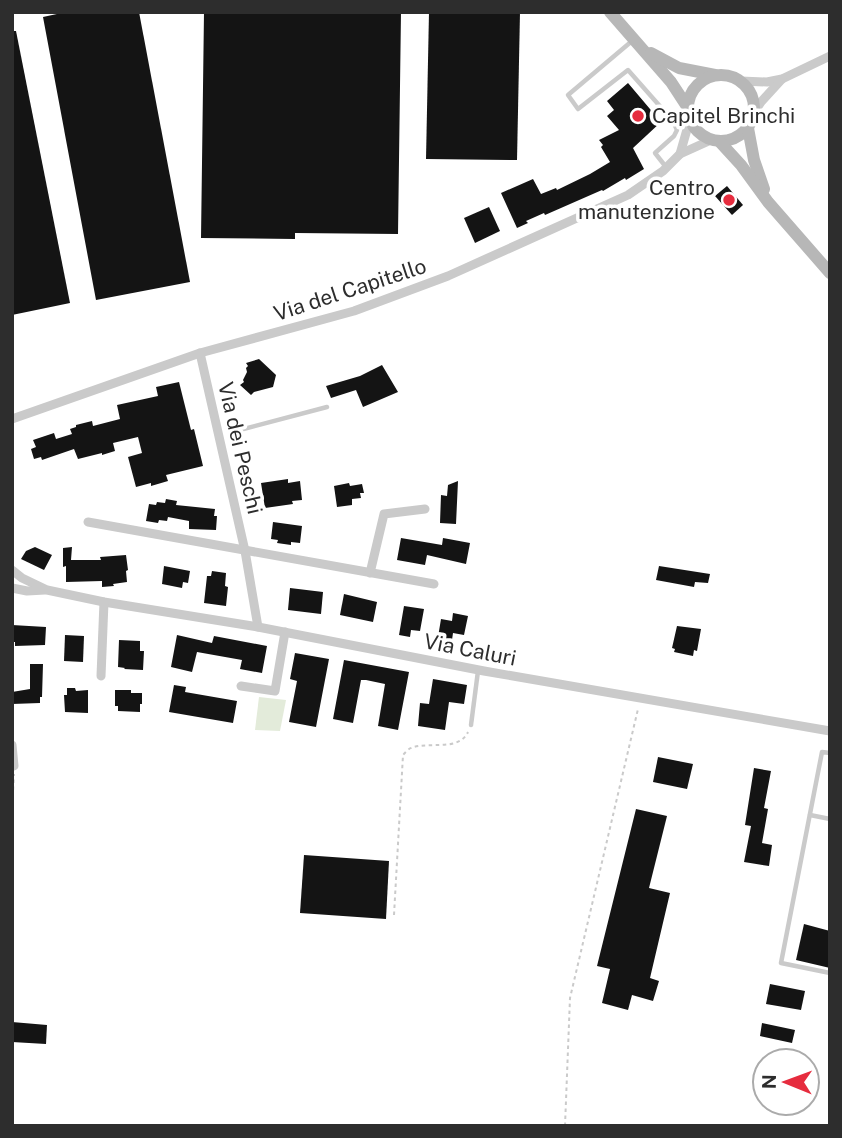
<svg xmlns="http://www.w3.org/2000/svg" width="842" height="1138" viewBox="0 0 842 1138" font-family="'Public Sans',sans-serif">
<rect width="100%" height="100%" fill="#fff"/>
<!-- green -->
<path fill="#e3ebda" d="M259,697L286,700L280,731L255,730Z"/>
<!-- building -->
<g fill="#141414">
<path d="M66,12H139L190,282L96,300L43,17Z"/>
<path d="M204,12H401L398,234L295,233V239L201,238Z"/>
<path d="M429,12H520L517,160L426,159Z"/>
<path d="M12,31H16L70,303L12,315Z"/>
<path d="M628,83L661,122L633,148L644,169L626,180L625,178L603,191L602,190L545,215L544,213L526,221L528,223L517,228L501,193L533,179L541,194L556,188L557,190L590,174L610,162L601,147L603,145L599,140L619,130L607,116L614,110L607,101Z"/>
<path d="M727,186L743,205L732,215L715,196Z"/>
<path d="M489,207L500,231L475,243L464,218Z"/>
<path d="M259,359L276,375L273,387L254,392L251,395L240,385L244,382L243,380L247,372L246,368L248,366L246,363Z"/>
<path d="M382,365L398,392L363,407L356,390L331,398L326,386L360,376Z"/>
<path d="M179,382L191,430L194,429L203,466L166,475L168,481L151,486V483L136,487L128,457L142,453L138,437L113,443L115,451L102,455V453L78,459L74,449L42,460L41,457L34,459L31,449L36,447L33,440L54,433L56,439L72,434L70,429L76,427V425L92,421L93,426L120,419L117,405L158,396L156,387Z"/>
<path d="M288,479V483L300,481L302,500L292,501L293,504L265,508L261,483Z"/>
<path d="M458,481L456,524L440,523L441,495L447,496L448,485Z"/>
<path d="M349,483L350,486L362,484L364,493H360L361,498L352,499V505L337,507L334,486Z"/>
<path d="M166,499L177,501L176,505L215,509L214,516H217L216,530L189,529V521L168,517L167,521L159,520L158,523L146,521L149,504L156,505L157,502L165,503Z"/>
<path d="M273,522L302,526L300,543L291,542V545L277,543L278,540L271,539Z"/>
<path d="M401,538L442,545L443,538L470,543L466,564L427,555L425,565L397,560Z"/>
<path d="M35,547L52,555L44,570L21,559L26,551Z"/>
<path d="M72,547L71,560H101L100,557L126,555L128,570L126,571L127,582L113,584L114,586L102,587V581L66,582V566L63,567V548Z"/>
<path d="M164,566L190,571L188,583L183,582L182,588L162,584Z"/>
<path d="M659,566L710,574L708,583L695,582L694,587L656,580Z"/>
<path d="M212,571L226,573L225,586L228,587L226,606L204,603L207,576H211Z"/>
<path d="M290,588L323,592L321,614L288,610Z"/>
<path d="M344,594L377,602L373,622L340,615Z"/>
<path d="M404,606L424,609L420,631L411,630L410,637L399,635Z"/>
<path d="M453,613L468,616L464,635L453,633L452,640L438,637L441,619L452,621Z"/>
<path d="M12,625L46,627L45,645L15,646V642H12Z"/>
<path d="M677,626L701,629L697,651L694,650L693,656L674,652L675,649L672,648Z"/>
<path d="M65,635L84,636L83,662L64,661Z"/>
<path d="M177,635L212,643L214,636L267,646L262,673L240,669L242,660L197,652L192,672L171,667Z"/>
<path d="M119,640L140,641V651H144L143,670L124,669L125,668L118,667Z"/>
<path d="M295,653L329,659L316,727L289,722L297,681L290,679Z"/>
<path d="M344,660L409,672L398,730L378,726L385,684L366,680H361L353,723L333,719Z"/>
<path d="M30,664H43L42,697H40V703L12,704V692L30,689Z"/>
<path d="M433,679L467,685L464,704L449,702L445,730L418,726L420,703L429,704Z"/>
<path d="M174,685L186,687L185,692L237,701L233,723L169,712Z"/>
<path d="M67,688H75L76,691L88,690V713L65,712L64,695H67Z"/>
<path d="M115,690H131V693H142V704H140V712L118,711V706H115Z"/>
<path d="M658,757L693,764L687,789L653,782Z"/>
<path d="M754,768L771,771L764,808L768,809L762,843L772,845L769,866L744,862L751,826L745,825Z"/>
<path d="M636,809L667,816L649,888L670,893L650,978L659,981L653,1001L632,995L628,1010L602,1003L610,969L597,966Z"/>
<path d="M304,855L389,861L386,919L300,913Z"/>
<path d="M804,924L830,931V968L796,960Z"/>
<path d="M770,984L805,991L801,1010L766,1004Z"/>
<path d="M12,1022L47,1025L46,1044L12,1042Z"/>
<path d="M762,1023L795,1030L792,1043L760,1036Z"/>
</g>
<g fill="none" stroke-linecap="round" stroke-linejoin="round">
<!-- path -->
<g stroke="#cacaca" stroke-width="2" stroke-dasharray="3.5 3.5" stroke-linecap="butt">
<path d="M12,811L14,774"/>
<path d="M394,915L403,755C405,753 409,748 411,748C428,741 459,752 468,732"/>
<path d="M565,1126L570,998L638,709"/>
</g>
<!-- service -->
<g stroke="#cacaca" stroke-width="4.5">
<path d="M632,41L568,95L578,109L628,70L673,121L677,130L674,136L655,153L666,167"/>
<path d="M236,431L327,407"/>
<path d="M471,725L478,671"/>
<path d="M830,753L822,752L781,963L830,973"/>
<path d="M810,815L830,819"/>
</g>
<!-- minor -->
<g stroke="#cacaca" stroke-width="9">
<path d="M741,81L767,82L782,79L830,56"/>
<path d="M755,111L761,102L782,79"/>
<path d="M680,154L690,119"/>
<path d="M200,353L245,551L258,627"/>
<path d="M12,419L200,353L354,311L448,276L628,195L663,171L680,154L711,140"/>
<path d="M88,522L434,584"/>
<path d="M12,570L22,578L47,590L104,602L258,627L484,671L830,731"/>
<path d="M370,573L384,514L425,509"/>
<path d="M12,588L27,591L45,590"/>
<path d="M101,676L104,602"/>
<path d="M241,686L275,691L285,632"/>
<path d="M12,745L14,766"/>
</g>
<!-- secondary -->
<g stroke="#b7b7b7" stroke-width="12">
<path d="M610,12L671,82L688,108"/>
<path d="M651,53L679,68L715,75"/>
<circle cx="721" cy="108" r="33"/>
<path d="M748,128L754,160L764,189"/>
<path d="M719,141L741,165L768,202L830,273"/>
</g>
</g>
<!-- markers -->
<g fill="#e62c3e" stroke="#fff" stroke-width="2.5">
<circle cx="638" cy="116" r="7"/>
<circle cx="729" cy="200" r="7"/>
</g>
<g text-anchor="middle" stroke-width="7" stroke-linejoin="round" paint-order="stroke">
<!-- poi labels -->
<g font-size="21" fill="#2d2d2d" stroke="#fff" text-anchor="start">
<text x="652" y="123">Capitel Brinchi</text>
<text x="715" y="195" text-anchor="end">Centro<tspan x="715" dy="24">manutenzione</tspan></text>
</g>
<!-- street labels -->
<g font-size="21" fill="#2d2d2d" stroke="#fff">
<text transform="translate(350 290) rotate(-18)" y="7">Via del Capitello</text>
<text transform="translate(240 448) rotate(77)" y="7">Via dei Peschi</text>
<text transform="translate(470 650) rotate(11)" y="7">Via Caluri</text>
</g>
</g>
<!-- border -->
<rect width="842" height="1138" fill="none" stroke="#2d2d2d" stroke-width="28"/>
<!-- north arrow -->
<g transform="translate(786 1082) rotate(271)"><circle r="33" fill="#ffffff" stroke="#ababab" stroke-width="2"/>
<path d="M0-5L12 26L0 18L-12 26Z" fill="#e62c3e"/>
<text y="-10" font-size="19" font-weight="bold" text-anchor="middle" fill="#2d2d2d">N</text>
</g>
</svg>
